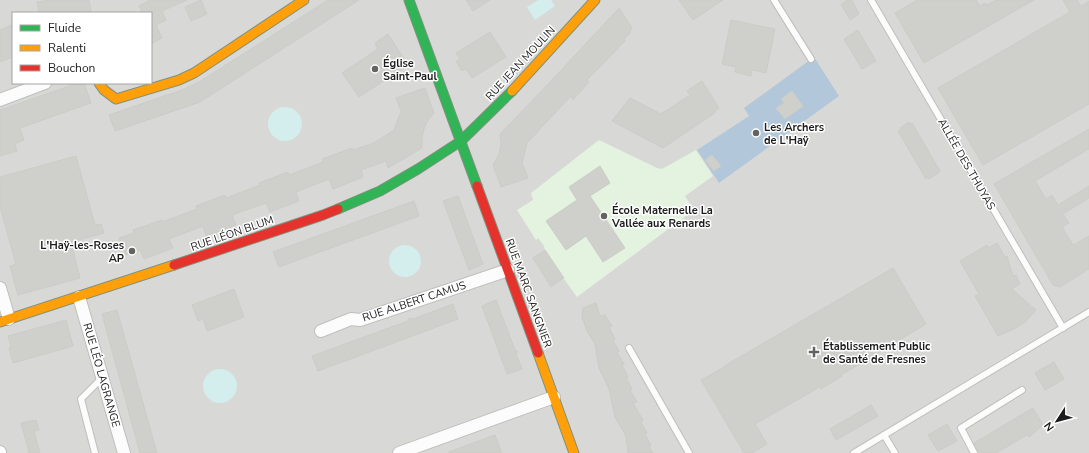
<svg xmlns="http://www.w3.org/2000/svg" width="1089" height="453" viewBox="0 0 1089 453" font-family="'Nunito Sans',sans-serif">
<rect width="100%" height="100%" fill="#e7eae4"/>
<!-- residential -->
<path fill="#d8d9d6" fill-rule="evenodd" d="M0,0H1089V453H0ZM13,13H151V83H13Z"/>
<!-- education -->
<path fill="#e3f3e0" d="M599,140L657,168L662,169L696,150L713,176L685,196L694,210L577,297L564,279L551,287L533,258L545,250L544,246L538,238L536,240L517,210L533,200L531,193Z"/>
<!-- park -->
<g fill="#d3eeec">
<path d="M538,0H551L555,6L535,20L527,7Z"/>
<circle cx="285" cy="124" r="17"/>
<circle cx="405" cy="261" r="16"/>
<circle cx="220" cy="386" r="17"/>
</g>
<!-- pitch -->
<path fill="#b3c7da" d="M814,57L839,96L719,183L697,150L749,116L744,108Z"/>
<!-- building -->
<g fill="#cfd0cc" stroke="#cacdc6">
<path d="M50,0H89L91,12L85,13H39L37,2Z"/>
<path d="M150,0H187L162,11L166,20L156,25L162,38L151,44V13H142L139,6Z"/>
<path d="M201,0L207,14L191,21L185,7Z"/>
<path d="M328,0H359L200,102L115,131L109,115L182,90L199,82Z"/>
<path d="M466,0H490L473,11Z"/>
<path d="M679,0H723L693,20Z"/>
<path d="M848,0H852L859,14L850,20L841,4Z"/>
<path d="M917,0H976L980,6L985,3L987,5L996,0H1034L924,63L895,13Z"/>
<path d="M1063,0H1077L1081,6L1089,1V104L983,165L938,88L1070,12Z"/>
<path d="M619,8L632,28L630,31L631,32L624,39L625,41L587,80L589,82L573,100L571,96L527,143L522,163L528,178L501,187L493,165L499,154L501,145L500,134L551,81Z"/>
<path d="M731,20L775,29L766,73L752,70L751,76L735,72L736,67L722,64Z"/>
<path d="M13,24V57L0,62V30Z"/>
<path d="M858,30L876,61L862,69L844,39Z"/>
<path d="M490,32L506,57L472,78L466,69L462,71L456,61L460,59L456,53Z"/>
<path d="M388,34L408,65L359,97L342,73L378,49L375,43Z"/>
<path d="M702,81L719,108L714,111L716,112L663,148L612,121L630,98L661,114L690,95L687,91Z"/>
<path d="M78,83H84L91,103L20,128L24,140L15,144L17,151L0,156V110Z"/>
<path d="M425,88L434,113L428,120L424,129L422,138V148L388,168L386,161L361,170L363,177L333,189L329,179L296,192L299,201L270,212L266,203L232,215L236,225L206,236L203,226L169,239L173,248L144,259L140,250L126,255L119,238L134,233L133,230L162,220V222L197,209L196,206L225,195L226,198L260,185L259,183L288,172L289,175L323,162L322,159L352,148L353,150L374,143L394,130L401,111L396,98Z"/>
<path d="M792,91L803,106L785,119L776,108L784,103L781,99Z"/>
<path d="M909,122L910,125L912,123L940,171L938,172V173L929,179L928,177L926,179L898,131L901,130L900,128Z"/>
<path d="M1089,129V149L1035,181L1046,199L1052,195L1058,205L1089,186V198L1063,214L1069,223L1062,227L1073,245L1089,236V269L1060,287L1053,285L994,184Z"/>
<path d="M712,155L721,166L714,171L705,160Z"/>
<path d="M76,156L95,225L101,224L104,233L71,242L80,278L18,295L10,266L16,264L0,207V177Z"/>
<path d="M600,166L610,183L590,196L625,248L603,262L586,236L566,250L546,221L577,200L569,187Z"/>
<path d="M458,196L483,264L469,270L443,201Z"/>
<path d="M414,201L419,216L279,267L273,252Z"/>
<path d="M997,243L1005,257L1007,256L1013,276L1016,275L1020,284L1012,289L1036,310L1025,322L1016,328L998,336L975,296L979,294L960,261L987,245L988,248Z"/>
<path d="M545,250L564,278L551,287L533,258Z"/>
<path d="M893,268L926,324L841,375L842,376L821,389L820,387L755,424L767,444L752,453H744L701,380L719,370L731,362Z"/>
<path d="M234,289L244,317L207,331L203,319L198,321L192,305Z"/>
<path d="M496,300L515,350L518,352L516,354L522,369L507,374L482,306Z"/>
<path d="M596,303L600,316L605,315L612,326L609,327L615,339L613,340L619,351L617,352L624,364L622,365L628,377L626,378L632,389L630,390L637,402L633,403L643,420L641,422L647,433L645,434L651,445L649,446L653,453H628L626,436L615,417L609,389L599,368L595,344L587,331L582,317L583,308Z"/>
<path d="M453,304L458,319L318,371L312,356L408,321L409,318L413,319Z"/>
<path d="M117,310L157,453H140L102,314Z"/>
<path d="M66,320L73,346L13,363L9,348L11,347L8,336Z"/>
<path d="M1054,362L1064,379L1045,390L1035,373Z"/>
<path d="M871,405L878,416L836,440L830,429Z"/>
<path d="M1033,408L1043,425L1029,437L1027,435L996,453H979L974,443Z"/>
<path d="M36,420L39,430L34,431L40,453H29L21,423Z"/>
<path d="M947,424L957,441L938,451L928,435Z"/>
<path d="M495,435L502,453H449V452Z"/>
</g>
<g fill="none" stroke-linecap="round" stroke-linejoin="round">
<defs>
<g id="lane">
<path d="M774,0L811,59"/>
<path d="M871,0L1063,328"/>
<path d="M629,348L689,453"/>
<path d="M884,435L895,453"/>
<path d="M95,453L81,399L102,378"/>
<path d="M854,453L1089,312"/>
<path d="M974,453L961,428L1022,390"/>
</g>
<g id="street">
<path d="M0,100L45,83"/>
<path d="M0,288L9,319"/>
<path d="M79,297L124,453"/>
<path d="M321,331L351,319L360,320L508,270"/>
<path d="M0,452V453"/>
<path d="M399,453L554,397"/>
</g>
<g id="fast">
<path d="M409,0L477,186"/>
<path d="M338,209L380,191L418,169L461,141L512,91"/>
</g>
<g id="slow">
<path d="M99,83L104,90L116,99L179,80L194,73L304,0"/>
<path d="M512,91L595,0"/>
<path d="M0,322L174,265"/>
<path d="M538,353L574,453"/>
</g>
<g id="jam">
<path d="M477,186L538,353"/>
<path d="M174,265L323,215L338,209"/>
</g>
</defs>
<!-- lane casing -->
<use href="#lane" stroke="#bec0bd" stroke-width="8"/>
<!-- street casing -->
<use href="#street" stroke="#bec0bd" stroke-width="14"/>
<!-- fast casing -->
<use href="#fast" stroke="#80917f" stroke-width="11"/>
<!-- slow casing -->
<use href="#slow" stroke="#80917f" stroke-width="11"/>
<!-- jam casing -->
<use href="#jam" stroke="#80917f" stroke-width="11"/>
<!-- lane -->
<use href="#lane" stroke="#fbfcfb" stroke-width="6"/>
<!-- street -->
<use href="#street" stroke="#fbfcfb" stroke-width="12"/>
<!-- fast -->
<use href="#fast" stroke="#30b455" stroke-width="9"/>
<!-- slow -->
<use href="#slow" stroke="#ff9f0a" stroke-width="9"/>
<!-- jam -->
<use href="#jam" stroke="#e5322d" stroke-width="9"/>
</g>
<!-- markers -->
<g fill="#636462" stroke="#fff" stroke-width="1.5">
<circle cx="375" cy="69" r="4"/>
<circle cx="756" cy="133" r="4"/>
<circle cx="604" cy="216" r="4"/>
<circle cx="132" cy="251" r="4"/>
<path d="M812 346h4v4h4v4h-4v4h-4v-4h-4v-4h4z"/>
</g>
<g text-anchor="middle" stroke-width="3" stroke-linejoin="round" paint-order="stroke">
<!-- poi labels -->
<g font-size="11" font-weight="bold" fill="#1c1c1c" stroke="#fff" text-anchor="start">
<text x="383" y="67">Église<tspan x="383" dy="13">Saint-Paul</tspan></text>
<text x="764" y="131">Les Archers<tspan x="764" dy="13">de L'Haÿ</tspan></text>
<text x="612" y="214">École Maternelle La<tspan x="612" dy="13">Vallée aux Renards</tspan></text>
<text x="124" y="249" text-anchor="end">L'Haÿ-les-Roses<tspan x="124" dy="13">AP</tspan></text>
<text x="823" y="350">Établissement Public<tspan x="823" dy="13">de Santé de Fresnes</tspan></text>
</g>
<!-- street labels -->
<g font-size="11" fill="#1c1c1c" stroke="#fff">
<text transform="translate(520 63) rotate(-47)" y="4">RUE JEAN MOULIN</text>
<text transform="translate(967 164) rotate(60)" y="4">ALLÉE DES THUYAS</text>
<text transform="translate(232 233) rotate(-19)" y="4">RUE LÉON BLUM</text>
<text transform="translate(529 293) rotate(70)" y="4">RUE MARC SANGNIER</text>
<text transform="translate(414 301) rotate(-18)" y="4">RUE ALBERT CAMUS</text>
<text transform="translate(102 375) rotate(74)" y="4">RUE LÉO LAGRANGE</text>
</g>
</g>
<!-- legend -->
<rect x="12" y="12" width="140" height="72" fill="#ffffff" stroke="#a4a4a4"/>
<rect x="20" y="25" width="20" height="6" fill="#30b455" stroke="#a4a4a4"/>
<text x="48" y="32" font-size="12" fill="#1c1c1c">Fluide</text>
<rect x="20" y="45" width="20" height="6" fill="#ff9f0a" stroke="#a4a4a4"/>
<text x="48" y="52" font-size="12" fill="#1c1c1c">Ralenti</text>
<rect x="20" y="65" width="20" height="6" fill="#e5322d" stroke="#a4a4a4"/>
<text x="48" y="72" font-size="12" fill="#1c1c1c">Bouchon</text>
<!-- north arrow -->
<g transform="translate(1057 421) rotate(234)" stroke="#ffffff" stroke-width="3" paint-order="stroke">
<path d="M0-3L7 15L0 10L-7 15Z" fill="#1c1c1c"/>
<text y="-6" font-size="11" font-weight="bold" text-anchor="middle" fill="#1c1c1c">N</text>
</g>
</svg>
